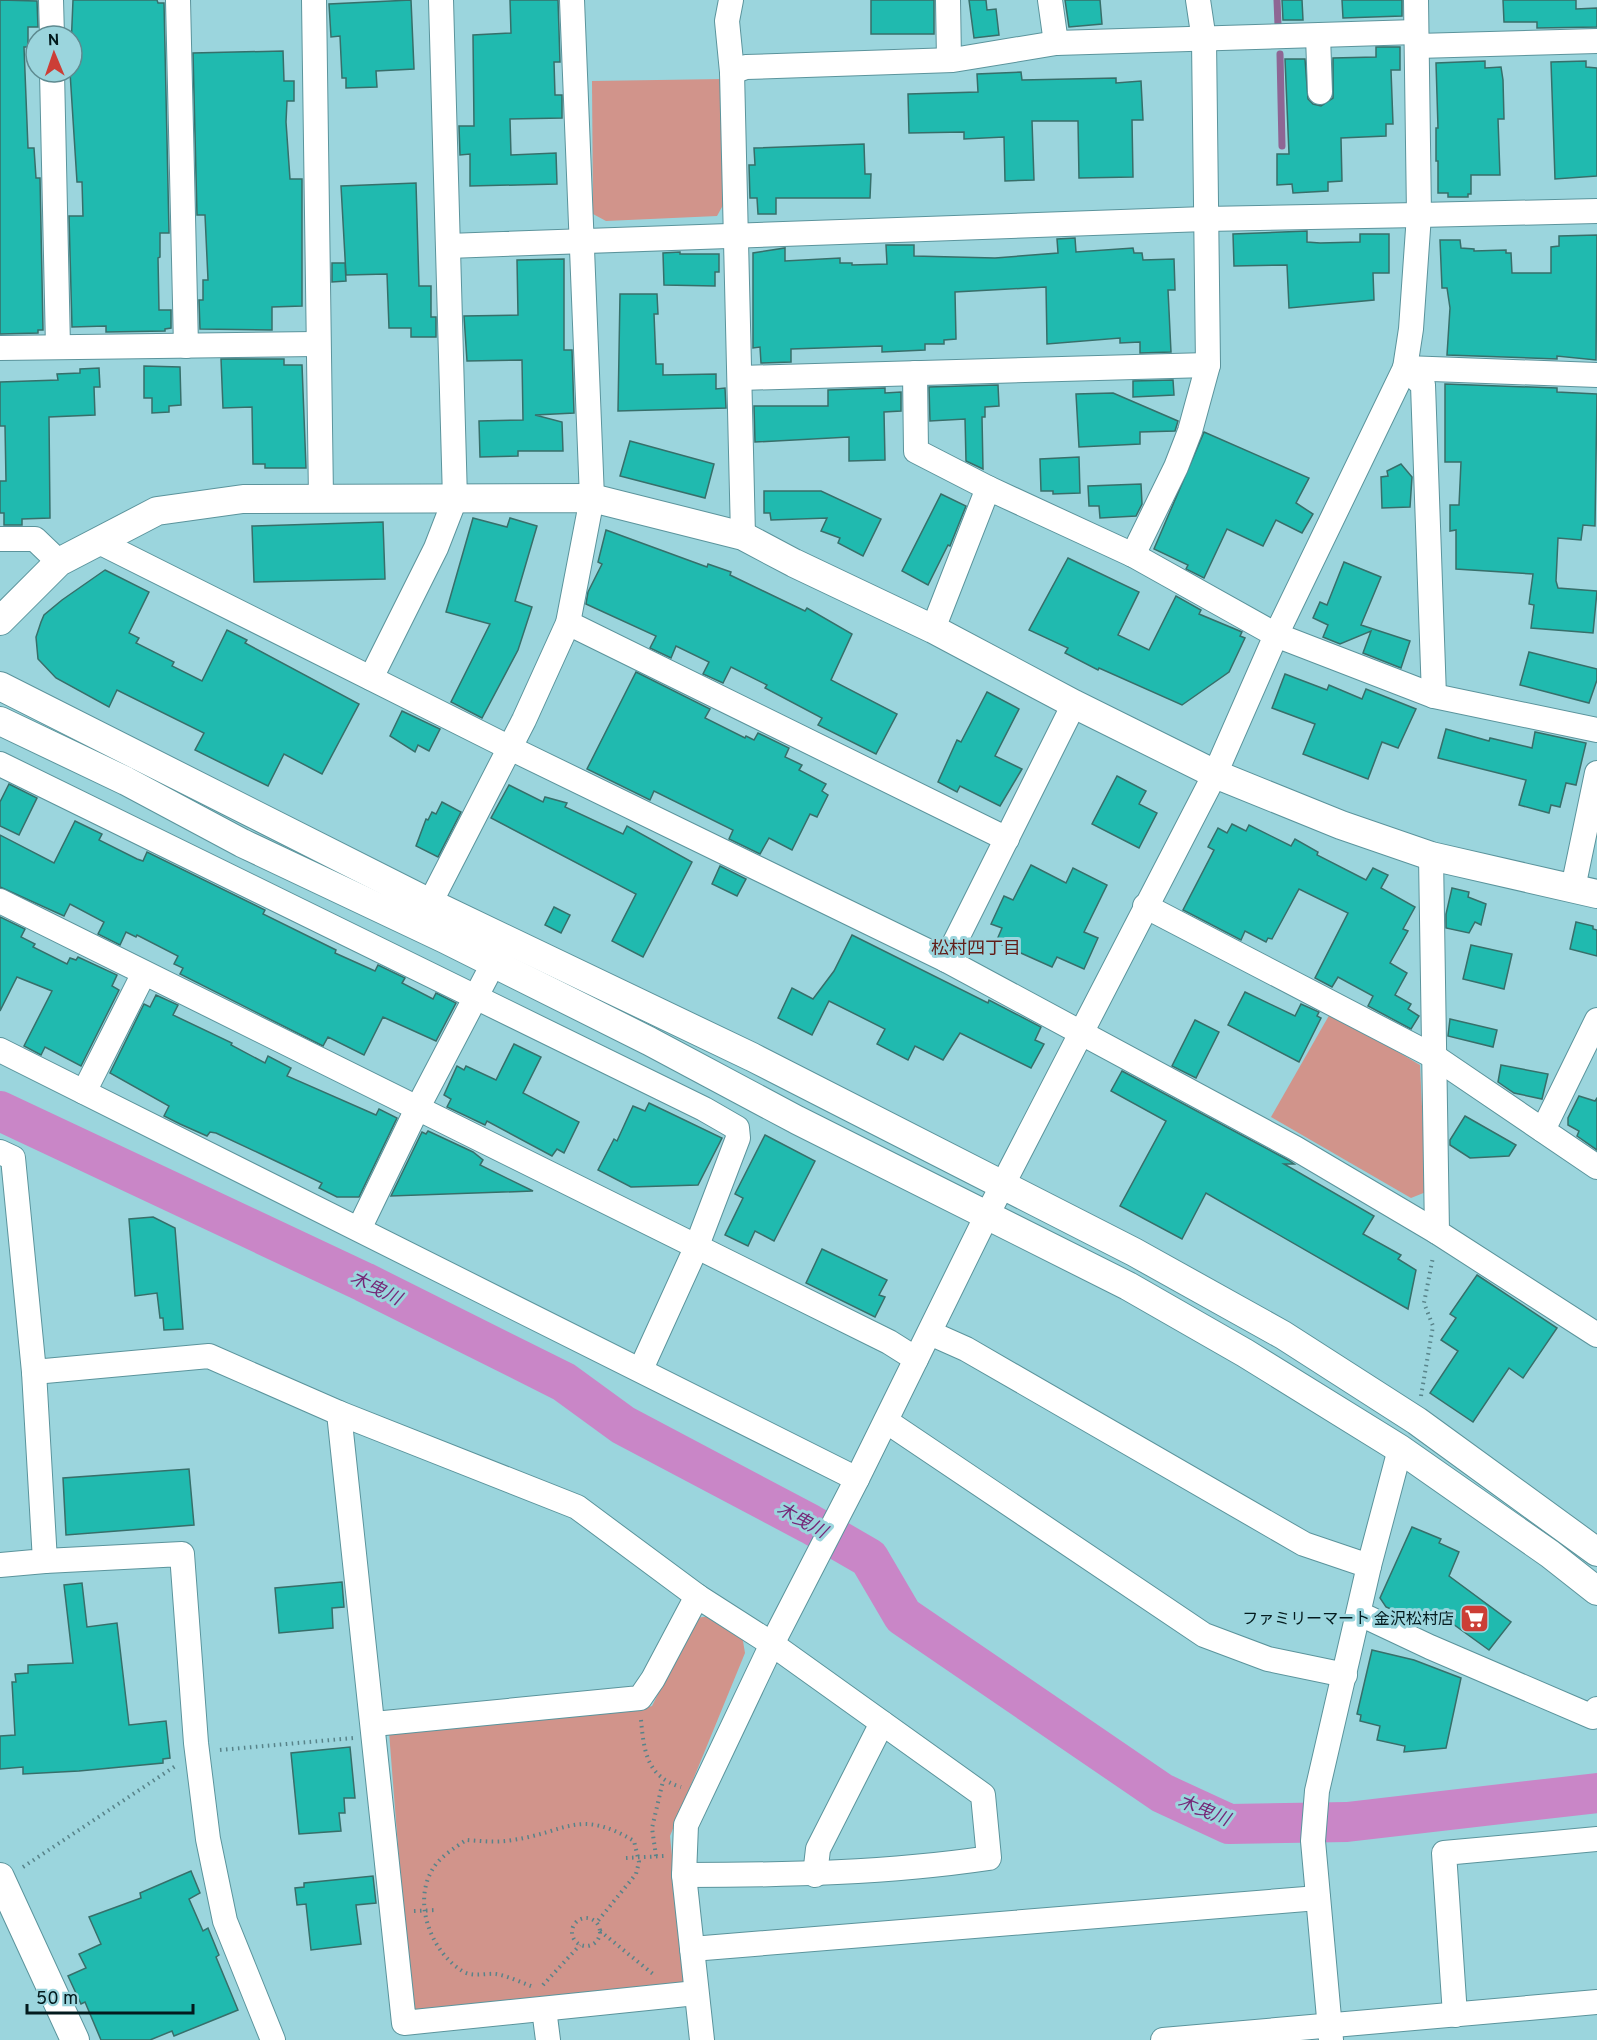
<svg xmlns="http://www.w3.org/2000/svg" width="1597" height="2040" viewBox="0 0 1597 2040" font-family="Overpass,'Noto Sans JP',sans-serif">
<rect width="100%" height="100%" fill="#9bd5dd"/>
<!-- green -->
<g fill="#d1948b">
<path d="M723,79L727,198L717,216L606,221L593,214L592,81Z"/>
<path d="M1331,1012L1420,1065L1426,1192L1411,1198L1271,1117Z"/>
<path d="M710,1616L742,1635L745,1653L670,1836L685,1985L411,2012L389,1732L634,1711L652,1706L696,1618Z"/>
</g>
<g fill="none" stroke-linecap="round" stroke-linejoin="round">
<!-- stream -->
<g stroke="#8e6694" stroke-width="7">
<path d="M1277,0L1278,25"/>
<path d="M1280,54L1282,146"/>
</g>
<!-- river -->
<path stroke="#c986c7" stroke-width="40" d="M0,1111L364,1282L564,1382L623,1425L810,1524L869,1558L903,1616L1162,1793L1229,1824L1347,1822L1597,1793"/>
</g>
<!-- building -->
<g fill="#20baaf" stroke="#376f6a" stroke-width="1.5">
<path d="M0,0L37,1L38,27H28V47H24L28,148H34L36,178H40L43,330H38V333L0,334Z"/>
<path d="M73,0H157L158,3H164L169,233H160V257L158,258L159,310H171V328L165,329V331L106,332V326L72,327L69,216H83L82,182H77L70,72Z"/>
<path d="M411,0L414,69L376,71L377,87L346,88V78H342L340,36L331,37L329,4Z"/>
<path d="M510,0H558L560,62H554L555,95H562V118L510,119L511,155L556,153L557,184L470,186V154L460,155L459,126H474L473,35L511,33Z"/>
<rect x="871" y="0" width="63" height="34"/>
<path d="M969,0H986L987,10L996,9L999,35L974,38Z"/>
<path d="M1065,0H1100L1102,24L1069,27Z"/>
<path d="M1282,0H1302L1303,20H1283Z"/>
<path d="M1342,0H1402V16L1343,18Z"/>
<path d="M1503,0H1576V9L1597,8V27L1537,28V22H1504Z"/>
<path d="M1376,47H1400V70H1391L1393,124H1386V136L1341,138L1342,181L1328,182V191L1293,193L1292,184L1277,185V154H1289L1285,59H1305L1308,99L1313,104L1321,106L1333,98V58L1376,57Z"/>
<path d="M283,51L284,81H294V101H287L286,122L290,179H302V306L272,307V330L200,329L199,300H203V280H208L205,215H197L193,53Z"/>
<path d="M1485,61V68L1501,67L1503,80L1504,119H1498L1500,175H1471V194H1468V197H1448V193H1438V161H1436V128H1438L1436,63Z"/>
<path d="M1586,61V67L1597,68V176L1555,179L1551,62Z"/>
<path d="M1021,72L1022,80L1116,78V83L1141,81L1143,120H1132L1133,177L1079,178L1078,121H1032L1034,180L1005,181L1004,137L964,139V132L909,133L908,94L978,92L977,74Z"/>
<path d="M864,144L865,174H871L870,198H776V214H758L757,198H750L749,165H755L754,148Z"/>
<path d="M416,183L419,286H431V317H436V337H411V328H389L387,274L346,275L341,186Z"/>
<path d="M1307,231V242L1320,243L1360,242V234H1389V273H1373L1374,300L1289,308L1287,265L1234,266L1233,234Z"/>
<path d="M1597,235L1596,360L1557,356V359L1447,355L1450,308L1447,288H1442L1440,240H1460L1461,248L1474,249V251L1506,250V253H1511L1512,273H1551V247L1559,246V236Z"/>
<path d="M1075,238L1076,252L1133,248L1134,253H1142L1143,260L1174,259L1175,290H1168L1171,352L1140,353V342L1120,343V338L1047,344L1046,287L955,292L956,339L944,340V344H925V350L882,352V346L791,349V362L761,363L760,347L753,348V253L785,248V261L840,258V263H852V265L887,264L886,245H914V256L995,258L1058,253L1057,239Z"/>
<path d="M680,252V254H719V272H715V286L664,285L663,253Z"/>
<path d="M564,259V350H572L574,413L535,415L562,422L563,451H518V456L480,457L479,421L523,420L522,360L467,361L464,316L518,315L517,260Z"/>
<path d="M332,263H345L346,281L332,282Z"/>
<path d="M620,294H657L658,314H654L656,364H663V375L716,374V389L725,388L726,408L618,411Z"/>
<path d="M221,359H284V365H302L306,468H265V464H253L252,407L223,408Z"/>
<path d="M144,366L180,367L181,405L169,406V412L152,413V398H144Z"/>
<path d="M99,368L100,387H94L95,415L49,417L50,518L22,519V525H4V513H0V481H6L5,426H0V382L58,380L57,374L80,373V369Z"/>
<path d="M1173,380L1174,395L1133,397V381Z"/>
<path d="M1445,384L1557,388V392L1597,394L1595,526L1583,525L1581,540L1558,538L1556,581L1558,588L1597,591L1593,633L1531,628L1534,605L1529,604L1533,574L1456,569V530L1450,531V505H1459L1461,462H1445Z"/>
<path d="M998,385L999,406L985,407V417H982L983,469L966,461L965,419L930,421L929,387Z"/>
<path d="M885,388V393L901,392V411L884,412L885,460L849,461V437L755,442L754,406H828V390Z"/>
<path d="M1113,393L1178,421L1175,431L1140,432V444L1079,447L1076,394Z"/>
<path d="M1204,432L1309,478L1296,503L1313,514L1302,533L1276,520L1263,546L1227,529L1204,578L1186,569L1188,565L1154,549Z"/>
<path d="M630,441L714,464L705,498L620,476Z"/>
<path d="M1079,457L1080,493L1053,494V491H1041L1040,459Z"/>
<path d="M1401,464L1412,477L1410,507L1382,508L1381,477L1388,476L1387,471Z"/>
<path d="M1141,484L1142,504L1136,516L1100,518L1099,506H1089L1088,486Z"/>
<path d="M764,491H821L881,519L863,556L838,543L840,538L821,531L827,518L771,520L770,513H764Z"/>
<path d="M941,494L966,506L950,546L948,545L928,585L902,571Z"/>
<path d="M473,518L507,527L510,518L537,526L515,601L532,607L518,650L482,718L451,702L490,624L446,612Z"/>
<path d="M383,522L385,579L254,582L252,526Z"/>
<path d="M606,530L707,567L708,564L731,572L730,575L805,611L807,608L852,634L831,680L897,714L876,754L818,725L822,718L765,688L767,685L731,667L723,683L703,674L709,662L676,646L671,658L650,648L656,636L586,604L588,592L602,564L598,562Z"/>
<path d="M1068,558L1139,592L1118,635L1149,650L1176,596L1201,610L1199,614L1242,632L1240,636L1245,638L1229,672L1182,705L1099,668L1098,670L1065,653L1068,648L1029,630Z"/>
<path d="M1344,562L1381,577L1361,625L1410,641L1401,668L1363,653L1371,631L1340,644L1323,637L1328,625L1313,618L1320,602L1327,605Z"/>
<path d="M105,570L149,592L129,633L139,638L136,643L174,662L172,666L202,681L227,630L247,640L245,643L359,704L322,774L284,754L268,786L195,750L204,733L117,690L109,707L56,678L38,659L36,637L41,622L44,615L62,600Z"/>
<path d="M1529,652L1597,669V680L1589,703L1520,685Z"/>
<path d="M636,672L710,709L705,718L745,738L746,736L754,740L758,733L789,748L785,757L802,765L799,770L826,784L822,791L828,795L817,817L810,814L792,850L769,838L760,854L729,839L733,830L654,791L650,800L587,769Z"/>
<path d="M1285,674L1327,690L1329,685L1362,699L1366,689L1416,709L1398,748L1382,742L1368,779L1303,754L1315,724L1272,708Z"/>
<path d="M987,692L1019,709L995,756L1022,769L1000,806L960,786L957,792L938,782L957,740L961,742Z"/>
<path d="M402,711L440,729L429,751L418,745L415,752L390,736Z"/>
<path d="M1446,729L1489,741L1490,738L1532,748L1535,732L1586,743L1576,785L1566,783L1560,807L1551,805L1549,813L1519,805L1526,780L1438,758Z"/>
<path d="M1117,776L1146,791L1139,804L1157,813L1139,848L1092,824Z"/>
<path d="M9,784L37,798L19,835L0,826V802Z"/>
<path d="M509,785L543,802L545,797L567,803L565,807L623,834L627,826L692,862L643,957L612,941L636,894L491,818Z"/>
<path d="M442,802L461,812L438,857L416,846L426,819L428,820L432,812L436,814Z"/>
<path d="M75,821L102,834L99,840L137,859L143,861L147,852L265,910L263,914L336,950L335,953L375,971L378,965L405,978L402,983L433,999L436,993L456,1003L436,1041L383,1017L364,1055L328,1037L323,1046L180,974L183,968L174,964L178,956L137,935L136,937L126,932L120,945L98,934L104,922L70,904L64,916L0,887V835L54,863Z"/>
<path d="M1232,824L1246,831L1249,825L1291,846L1295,839L1318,852L1317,855L1366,880L1373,868L1388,875L1381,888L1415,907L1403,929L1408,931L1390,963L1407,973L1395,995L1411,1004L1408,1009L1419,1016L1411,1029L1368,1006L1373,996L1338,977L1332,987L1315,978L1348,913L1299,889L1272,939L1268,938L1266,942L1245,931L1241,940L1183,910L1214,850L1208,847L1218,828L1227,833Z"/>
<path d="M1031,865L1066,883L1073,868L1107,885L1084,932L1098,938L1084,969L1057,957L1052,967L996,942L1002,928L991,924L1004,896L1013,900Z"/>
<path d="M720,866L746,879L737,896L712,884Z"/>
<path d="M1452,888L1469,892L1468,897L1486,904L1481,925L1475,922L1469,933L1446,928V914Z"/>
<path d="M554,907L570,915L561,933L545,925Z"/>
<path d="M0,917L25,929L21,937L35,944L33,947L67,964L70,958L76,960L78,957L117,975L112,986L119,990L81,1066L45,1047L41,1055L24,1046L52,991L17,977L0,1011Z"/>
<path d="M1576,922L1593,926V929L1597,930V956L1570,949Z"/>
<path d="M852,935L988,1003L989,1000L1041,1027L1035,1040L1044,1044L1031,1068L960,1033L943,1060L915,1046L908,1060L877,1044L885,1029L829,1001L812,1035L778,1018L792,988L813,999L834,971Z"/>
<path d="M1471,945L1512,954L1504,989L1463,979Z"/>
<path d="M1245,992L1295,1016L1301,1004L1319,1012L1317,1016L1321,1018L1299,1062L1228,1025Z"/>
<path d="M156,995L178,1005L173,1015L232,1043L231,1045L265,1063L268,1056L291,1068L287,1076L376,1115L379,1109L397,1118L359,1197H337L319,1188L322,1183L263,1155L216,1133L210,1132L207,1136L180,1124L164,1116L169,1106L110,1073L144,1004L150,1007Z"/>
<path d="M1450,1019L1497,1030L1493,1047L1448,1036Z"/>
<path d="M1195,1020L1219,1032L1196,1078L1172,1066Z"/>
<path d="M514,1044L541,1057L523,1093L579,1122L564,1153L557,1149L552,1156L487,1121L485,1125L447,1107L451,1099L444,1095L457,1066L464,1070L466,1066L496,1080Z"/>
<path d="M1501,1065L1548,1074L1542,1099L1514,1093L1498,1082Z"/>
<path d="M1122,1071L1288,1160L1294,1164H1284L1374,1216L1363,1234L1401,1255L1398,1259L1416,1270L1408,1309L1206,1193L1182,1239L1120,1206L1166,1121L1111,1091Z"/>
<path d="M1579,1096L1595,1101L1597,1098V1150L1577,1136L1579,1131L1568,1125V1118Z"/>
<path d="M649,1103L722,1138L698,1185L631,1187L598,1170L614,1139L617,1141L633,1106L645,1111Z"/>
<path d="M1465,1116L1516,1145L1509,1156L1470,1158L1450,1145V1140Z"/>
<path d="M428,1131L473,1152L483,1160L480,1165L533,1191L391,1196L422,1132L426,1134Z"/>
<path d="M765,1135L815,1161L774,1241L755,1231L748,1246L725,1235L743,1198L735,1194Z"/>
<path d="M153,1217L175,1228L183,1329L164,1330L163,1318H160L157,1293L135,1296L129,1219Z"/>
<path d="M822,1249L887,1280L879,1295L885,1297L875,1317L806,1283Z"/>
<path d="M1477,1275L1557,1328L1523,1378L1509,1368L1473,1422L1430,1393L1458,1351L1441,1340L1456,1318L1450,1314Z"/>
<path d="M189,1469L194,1525L66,1535L63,1478Z"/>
<path d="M1412,1527L1441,1539L1439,1543L1459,1552L1449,1576L1511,1622L1489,1650L1435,1611L1428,1625L1386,1607L1380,1598Z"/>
<path d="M342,1582L344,1607L332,1608L333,1628L279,1633L275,1588Z"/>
<path d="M82,1583L87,1627L117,1623L129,1725L166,1721L170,1758L163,1759V1763L79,1771L23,1774V1767L0,1769V1736L15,1735L12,1682H16L15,1674L28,1673V1665L73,1663L64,1585Z"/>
<path d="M1372,1650L1414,1660L1461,1678L1446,1748L1404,1752L1405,1746L1377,1740L1380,1726L1360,1721L1361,1715L1357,1714Z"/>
<path d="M350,1747L355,1798H344L345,1813H339L341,1831L299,1834L291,1753Z"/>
<path d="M191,1871L200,1893L189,1899L203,1931L208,1928L219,1955L216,1957L238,2010L174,2036L172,2031L150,2040H101L85,2002L81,2004L68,1976L86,1968L79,1954L101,1944L89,1917L141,1898L140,1893Z"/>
<path d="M373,1876L376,1903L356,1905L361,1944L311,1950L306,1904L297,1905L295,1888L304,1887V1883Z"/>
</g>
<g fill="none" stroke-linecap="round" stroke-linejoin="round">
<defs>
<g id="minor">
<path d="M51,0L52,36"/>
<path d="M178,0L186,346"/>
<path d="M314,0L321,498"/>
<path d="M731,0L727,21L732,72L743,536"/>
<path d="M948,0L949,60"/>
<path d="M1050,0L1056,43"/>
<path d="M1318,36L1320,92"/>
<path d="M1417,46L1597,41"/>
<path d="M52,72L58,347"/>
<path d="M732,72L746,67L953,60L1056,43L1416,32"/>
<path d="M448,246L1205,219L1419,215L1416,0"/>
<path d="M0,348L316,344"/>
<path d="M1405,368L1423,385L1434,696"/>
<path d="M1405,368L1597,375"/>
<path d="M915,373L916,451L988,488"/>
<path d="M741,378L1208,365"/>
<path d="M0,539H35L59,562"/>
<path d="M97,541L508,747L946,960L1295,1148L1437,1232"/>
<path d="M1133,555L1176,467L1190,431L1208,365L1204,40L1198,0"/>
<path d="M568,623L1007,839"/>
<path d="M933,629L988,488L1133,555L1276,635L1434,696L1597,730"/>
<path d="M371,678L436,548L455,499L441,0"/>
<path d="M0,764L704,1109L737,1128L738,1138L696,1248L641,1369"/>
<path d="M1431,856L1437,1232L1597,1335"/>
<path d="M1573,888L1597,773"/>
<path d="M0,901L889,1342L916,1359"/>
<path d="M430,903L524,720L568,623L592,498L572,0"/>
<path d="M1145,906L1435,1057L1597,1167"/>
<path d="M946,960L1074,704"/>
<path d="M0,1050L857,1479"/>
<path d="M84,1092L144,973"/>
<path d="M1543,1130L1597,1020"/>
<path d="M0,1152L13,1158L34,1372L209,1356L339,1413L404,2023L696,1993"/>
<path d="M359,1229L417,1109L493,964"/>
<path d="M930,1333L966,1349L1304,1544L1369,1566"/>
<path d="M339,1413L577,1507L697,1596"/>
<path d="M886,1421L1204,1635L1268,1659L1345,1675"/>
<path d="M45,1561L182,1554L196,1743L208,1839L225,1921L273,2040"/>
<path d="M0,1565L45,1561L34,1372"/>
<path d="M1360,1614L1430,1647L1593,1717L1597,1709"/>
<path d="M374,1724L640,1698L653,1679L697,1596L772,1644L983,1795L989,1858C888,1873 786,1875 684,1875"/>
<path d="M815,1875L818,1849L882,1723"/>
<path d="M692,1949L1318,1898"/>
<path d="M544,2009L548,2040"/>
<path d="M1455,2015L1444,1853L1597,1839"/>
<path d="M702,2040L684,1875L686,1825L772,1644L857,1479L986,1217L1215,774L1276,635L1405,368L1411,329L1419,215L1597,211"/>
<path d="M1163,2040L1597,2002"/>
<path d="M1331,2040L1313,1841L1317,1791L1369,1566L1400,1449"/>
</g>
<g id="tertiary">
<path d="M0,621L59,562L157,511L243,499L592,498L743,536L794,563L933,629L1074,704L1215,774L1341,825L1431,856L1597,894"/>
<path d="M0,686L430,903L752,1057L1134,1252L1283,1335L1417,1421L1597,1552"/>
<path d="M0,721L126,781L242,843L445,939L649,1041L797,1120L1128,1286L1245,1353L1400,1449L1550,1554L1597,1591"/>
<path d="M0,1877L75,2040"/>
</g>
</defs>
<!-- minor casing -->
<use href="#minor" stroke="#5b949c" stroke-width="26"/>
<!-- tertiary casing -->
<use href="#tertiary" stroke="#5b949c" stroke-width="30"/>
<!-- path -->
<g stroke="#588389" stroke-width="4" stroke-dasharray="1.5 4.5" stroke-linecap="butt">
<path d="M1421,1396L1433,1326L1424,1303L1433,1257"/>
<path d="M641,1720C644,1752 647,1777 681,1787"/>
<path d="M220,1750L353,1738"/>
<path d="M656,1856L652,1828L663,1781"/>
<path d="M626,1858L664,1856"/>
<path d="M23,1867L177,1765"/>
<path d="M414,1911L436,1910"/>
<circle cx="586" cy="1932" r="14"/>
<path d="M600,1931L653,1974"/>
<path d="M543,1985L580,1945"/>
<path d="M531,1986C520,1982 508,1976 496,1974C486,1973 474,1977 464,1972C431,1953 411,1901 434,1867C441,1856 456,1847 466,1840C482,1841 497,1843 513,1840C567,1832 579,1808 634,1841L639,1862L636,1874L597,1922"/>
</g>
<!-- minor -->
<use href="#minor" stroke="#fff" stroke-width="24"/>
<!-- tertiary -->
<use href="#tertiary" stroke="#fff" stroke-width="28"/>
</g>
<!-- icons -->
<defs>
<symbol id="supermarket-square" viewBox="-11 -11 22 22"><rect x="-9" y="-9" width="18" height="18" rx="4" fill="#cc3e36" stroke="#9bd5dd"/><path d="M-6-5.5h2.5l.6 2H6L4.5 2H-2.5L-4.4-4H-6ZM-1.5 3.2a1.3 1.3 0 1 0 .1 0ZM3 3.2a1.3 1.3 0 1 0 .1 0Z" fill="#fff"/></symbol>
</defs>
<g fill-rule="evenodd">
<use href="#supermarket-square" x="1458" y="1602" width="33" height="33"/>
</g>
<g text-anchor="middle" stroke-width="6" stroke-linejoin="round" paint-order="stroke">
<!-- poi labels -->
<g font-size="16" fill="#031a1d" stroke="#9bd5dd" text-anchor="end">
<text x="1454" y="1624">ファミリーマート 金沢松村店</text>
</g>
<!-- neighbourhood labels -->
<g font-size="18" fill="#621e19" stroke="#9bd5dd">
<text x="976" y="954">松村四丁目</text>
</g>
<!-- water labels -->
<g font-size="18" font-style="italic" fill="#762777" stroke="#9bd5dd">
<text transform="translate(376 1288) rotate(26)" y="6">木曳川</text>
<text transform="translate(802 1520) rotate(29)" y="6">木曳川</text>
<text transform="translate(1204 1810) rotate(22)" y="6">木曳川</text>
</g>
</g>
<!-- north arrow -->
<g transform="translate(54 54) rotate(358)"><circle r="28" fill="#9bd5dd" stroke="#5e8a90" stroke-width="1.5"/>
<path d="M0-4.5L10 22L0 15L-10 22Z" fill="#cc3e36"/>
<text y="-9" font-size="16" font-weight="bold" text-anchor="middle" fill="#031a1d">N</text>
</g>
<!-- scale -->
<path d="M27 2004v9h166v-9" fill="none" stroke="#031a1d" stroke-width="3"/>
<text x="36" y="2004" font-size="18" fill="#031a1d" stroke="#9bd5dd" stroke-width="4.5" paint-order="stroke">50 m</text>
</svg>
